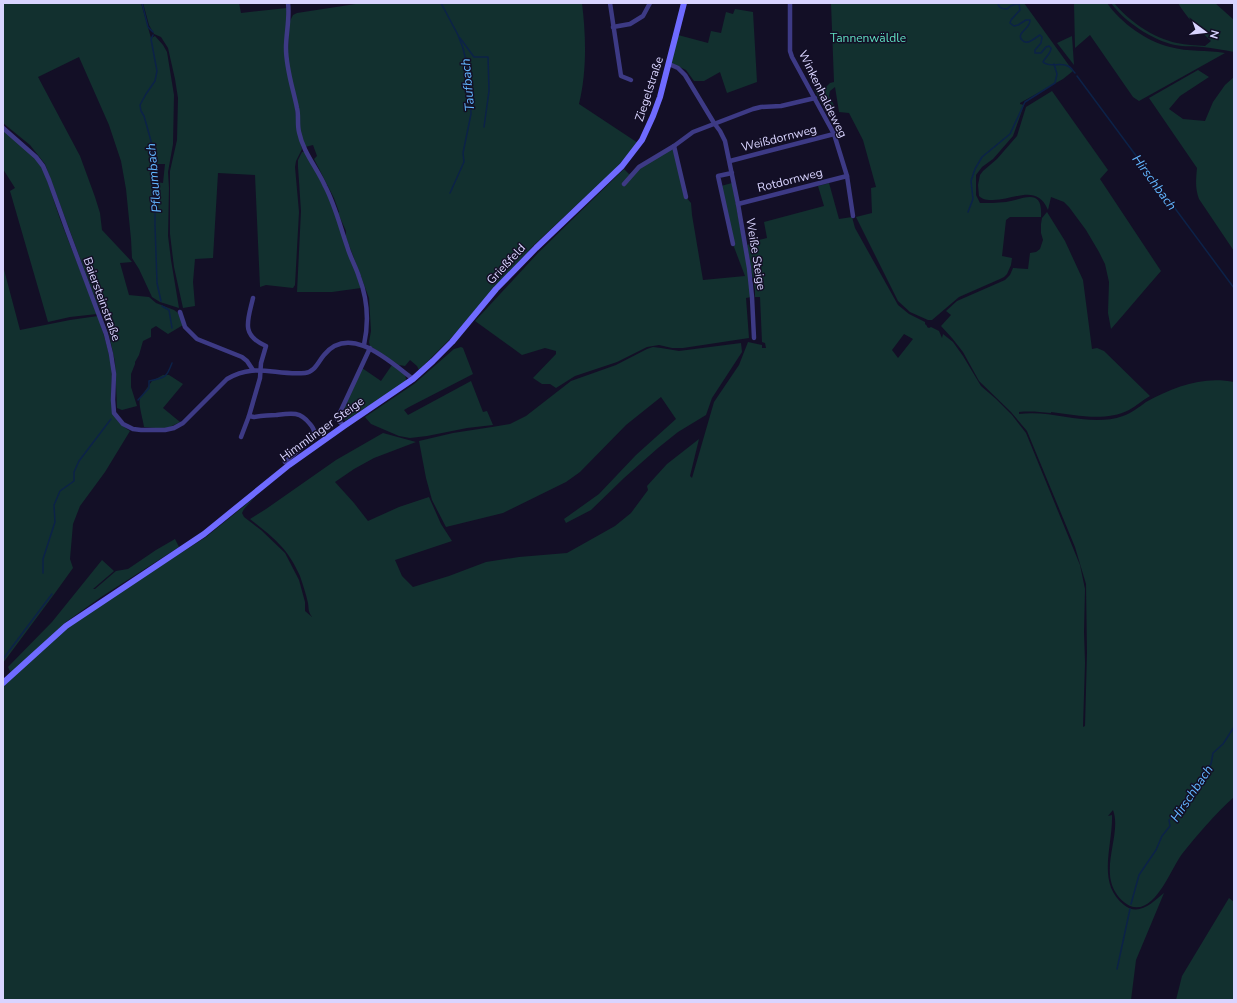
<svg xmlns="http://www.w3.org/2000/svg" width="1237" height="1003" viewBox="0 0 1237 1003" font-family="'Nunito Sans',sans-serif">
<rect width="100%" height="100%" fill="#130f26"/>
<!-- green -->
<g fill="#12302f" fill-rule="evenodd">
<path d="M3,3H141L151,38L155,36L163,45L167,52L174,95L173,144L168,172L169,188L168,236L171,260L179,308L160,302L152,297L139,269L132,258L131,239L126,189L121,161L109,125L79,57L38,77L80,156L95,197L100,213L102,230L132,262L120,263L129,295L149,297L156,303L174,310L178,313L183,325L168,334L156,326L151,329V337L143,341L139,355L135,362V364L131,374V387L137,406L122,410L117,408L115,362L107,324L96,301L45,164L30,145L3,123ZM154,164H165L163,183L156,182L155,195V178Z"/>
<path d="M143,3H239L241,13L287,8L285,53L295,105L297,129L302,149L296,161L295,167L299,212L295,285L293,288L266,285L260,287L255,175L218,173L213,258L195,259L193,282L195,306L183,308L174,267L170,234V171L177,140L178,98L175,79L168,48L161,37L154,34L149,25Z"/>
<path d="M362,3H582C586,36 587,71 579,104L638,143L615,169L534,245L493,289L454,335L419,370L417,366L410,360L405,366L399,365L370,346L369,342L371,331L369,298L346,237V231L338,213L339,212L334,198L314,159L317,156L313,145L305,147L302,140L289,67L288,54L289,23L293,15L297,13Z"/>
<path d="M831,3H1024L1073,71L1063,79L1020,103V104L1024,105L1013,136L993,159L982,167L976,175V195L980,203C988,203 997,203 1006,202C1024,199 1043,187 1041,217H1010L1006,220L1002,256L1012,258L1011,265L1007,274L1004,277L1000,279L959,297L932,320H928L910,312L898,301L856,217L872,213L871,188L876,187L863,140L849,113L839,112L835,87L830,91L829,96L835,107L826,112L814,89L826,87L830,83L834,82Z"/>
<path d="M1074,3H1107C1121,23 1146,41 1170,47C1188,52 1207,50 1225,53L1139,101L1133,97L1090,35L1075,48Z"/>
<path d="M1111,3H1114C1129,21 1153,38 1177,43C1186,45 1196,45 1205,46L1211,41C1198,29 1187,18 1178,3H1215L1234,20V52C1224,50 1213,48 1203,47C1194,46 1184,47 1175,45C1152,40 1125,22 1111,3Z"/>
<path d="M735,9L753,12L757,82L727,93L720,72L704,81H694L686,70L671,63L678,35L708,43L711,31L721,33L726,12L733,14Z"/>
<path d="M1072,36L1074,65L1057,43Z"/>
<path d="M1198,70L1209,77L1180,96L1169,109L1183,119L1205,121L1213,102L1225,85L1234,77V251L1199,199C1195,188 1196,179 1197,168L1149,98Z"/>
<path d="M1052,91L1108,170L1100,179L1161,271C1144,290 1128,310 1111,329L1108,313L1109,282L1105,264L1099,252L1086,230L1069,207L1064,202L1051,197L1048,210C1037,183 1014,200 993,200C987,200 983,200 979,196L978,185L980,175L983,171L997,159L1017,136L1026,107Z"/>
<path d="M3,129L31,154L42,167L47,180L60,219L97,314L70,317L48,322L10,191L15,188L3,169Z"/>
<path d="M673,148L686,197L691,203L692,215L703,280L745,276L734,247L721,186L732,183L749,276L751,297L746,298L749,338L683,348H672L659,345L647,347L617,362L575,376L556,388L550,384H542L533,378L556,354V351L545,348L522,355L475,321L538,253L624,169L629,174Z"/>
<path d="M302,152H304L306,154L331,199L361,285V288L332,292H297L301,211L298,167V160Z"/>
<path d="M829,183L839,219L852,217L855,228L898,305L909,314L925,322V324L927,326V327L929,328L931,327L939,331L942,338L943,334L953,342L963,356L981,386L996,399L1012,415L1026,433L1080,565L1085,589L1084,632L1085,663L1083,727L1085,726L1087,653L1086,584L1075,547L1027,431L1011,412L979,381L963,352L952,338L941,326L951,315L946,311L957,301L1005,280L1010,275L1013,268L1028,269L1030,253L1036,252L1040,249L1043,240L1041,233V224L1042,218L1047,212L1065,241L1083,280L1092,349L1097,348L1104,351L1150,396C1143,400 1136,406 1129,410C1105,422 1076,415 1051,412V413C1040,412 1030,411 1019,412V414C1054,409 1089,428 1123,416C1132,413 1139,407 1146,402C1174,387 1202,376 1234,382V797C1215,814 1198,834 1182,854C1171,868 1155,916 1130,906C1122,902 1115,894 1112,885C1104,861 1121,831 1113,810L1108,816L1112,815C1113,846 1096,883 1124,905C1139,917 1153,902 1164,893L1136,960L1131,1000H3V683L66,626L206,537L254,498L244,509L242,513L244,517L261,530L285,553L299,580L305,602V611L312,617C308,611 309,610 308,603C306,594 303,585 300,576C288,548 273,537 250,519L266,509L336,460L383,433L416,442L374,458L354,469L335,482L354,503L368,521L399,507L429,497L441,524L452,541L395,560L402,576L413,587L449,576L486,562L519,557L567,553L615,526L631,513L648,490L647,486L667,464L699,439L690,476L692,478L714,402L739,365L748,342L762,345V348H766L765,343L762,342L760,297H755V290L747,245L750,244V242L767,238L764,222L824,206L818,186ZM904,334L913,339L898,358L892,350Z"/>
<path d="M3,266L20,330L70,320L98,316C103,332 108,348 111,364C115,390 102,415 130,431L105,472L80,506L73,524L70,559L73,568L55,593L3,663Z"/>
<path d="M741,343L742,352L712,398L706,415L678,432L658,448L624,478L591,510L566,523L564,519L599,494L636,455L676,419L661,397L626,425L580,472L566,482L503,513L446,527L432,500L426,478L419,441L453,433L492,427L510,424L526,416L571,381L616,365L647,349L653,347L661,348L679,351Z"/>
<path d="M461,347L463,348L473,374L409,407L404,410L408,415L471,381L483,412L487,411L493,425L467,428L427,436L410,438L399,436L371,424L365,417L414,384L454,349Z"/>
<path d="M392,365L405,374L406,379L405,382L345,421L342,412L362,368L381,381Z"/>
<path d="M163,375H169L183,384L163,408L180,422L166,429L144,427C143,419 138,404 140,398L152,381Z"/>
<path d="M175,539L179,547L101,597L66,622L11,673L8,667L52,622L102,560L114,571L93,589H95L116,571L128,569L156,550Z"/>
<path d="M1229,898L1234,902V1000H1176L1182,976Z"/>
</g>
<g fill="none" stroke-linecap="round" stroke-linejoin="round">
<!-- stream -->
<g stroke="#0c2248" stroke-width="1.5">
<path d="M142,3L148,27L153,32"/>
<path d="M441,3L458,35L463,48L469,74L471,114L463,153L464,162L450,193"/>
<path d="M998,3C998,8 1002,9 1007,9C1010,6 1014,4 1019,4L1020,10L1011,20L1010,23L1014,26L1018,25L1026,20H1030C1030,27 1025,28 1021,34C1020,36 1020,38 1022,40C1027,46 1035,38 1040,35L1042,37L1041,43L1035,50V53H1041L1046,47L1049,46L1051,48C1051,54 1045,57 1043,62C1049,68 1060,62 1068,66C1071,67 1073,71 1075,73"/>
<path d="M153,35L151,39L157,71L155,81L146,94L140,105L141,111L144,116L151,141L155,178V225L157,283L161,301"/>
<path d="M460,38L474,57H488L489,91L484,127"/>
<path d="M1077,76L1234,288"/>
<path d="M968,212L973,199L971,181L975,169L982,157L1010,134L1025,102L1055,83L1057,74L1054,64"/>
<path d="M162,306L169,310L172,328"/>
<path d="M138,400L149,388V381C165,377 166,379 172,363"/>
<path d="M43,573V559L55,522L54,505L60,491L74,481V472L79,461L111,419"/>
<path d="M3,659L52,594"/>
<path d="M1131,904L1139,875L1156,850L1162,836L1170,826L1169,820L1177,814L1179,809L1185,804L1186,798L1192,788L1200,783L1204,773L1211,764L1213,753L1223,744L1234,727"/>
<path d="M1117,969L1130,909"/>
</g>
<!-- street -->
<g stroke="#3d3a85" stroke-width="4.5">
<path d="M288,3C290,18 286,33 286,48C286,69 293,88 297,108C299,116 297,124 299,132C303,152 317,168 325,186C335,205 340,226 347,246C350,257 356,267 359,277C368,300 369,322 364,345"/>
<path d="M610,3L621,76L631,80"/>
<path d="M790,3V51L792,57L834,134L847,176L853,216"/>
<path d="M613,27L630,24L643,16L650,3"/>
<path d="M669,64L678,68L685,75L714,123L720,131L725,141L738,204L749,268L752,297L754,338"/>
<path d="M3,128L36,157L43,166L49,180L67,230L106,334L111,354L114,374L113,400L114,413L123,424L133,429L141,430H165L174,428L183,423L227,379C255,362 275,376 305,373C315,372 318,362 324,355C350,323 390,362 413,379"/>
<path d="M674,146L686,197"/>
<path d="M730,161L834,134"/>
<path d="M732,173L718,176L733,244"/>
<path d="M624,184L639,167L674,146L693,132L753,109L761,107L781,106L815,98"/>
<path d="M738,204L847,176"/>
<path d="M253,298C248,320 240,335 266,346L261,363L260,378L249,416L254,417C261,416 268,415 276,415C291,413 300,411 310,424C315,430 315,432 312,438L285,462"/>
<path d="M180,312L185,327L197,339L242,357L247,361L253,370"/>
<path d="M344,426L337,419L370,348"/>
<path d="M241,437L249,416"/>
</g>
<!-- secondary -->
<path stroke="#6f6bff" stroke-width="6" d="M3,683L66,626L204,534L289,465L344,426L413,379L433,361L452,342L496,289L536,248L622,166L642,140L653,116L660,97L684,3"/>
</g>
<g text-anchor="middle" stroke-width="3" stroke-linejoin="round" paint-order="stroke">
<!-- park labels -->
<g font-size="12" fill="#5fe0c0" stroke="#130f26">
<text x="868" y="42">Tannenwäldle</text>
</g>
<!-- street labels -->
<g font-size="12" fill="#d9d4ff" stroke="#130f26">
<text transform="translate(649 89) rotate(-72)" y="4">Ziegelstraße</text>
<text transform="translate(823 94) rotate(64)" y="4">Winkenhaldeweg</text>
<text transform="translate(779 138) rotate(-14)" y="4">Weißdornweg</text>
<text transform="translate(790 180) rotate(-14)" y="4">Rotdornweg</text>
<text transform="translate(756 254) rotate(81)" y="4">Weiße Steige</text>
<text transform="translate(506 264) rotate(-47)" y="4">Grießfeld</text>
<text transform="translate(102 299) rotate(70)" y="4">Baiersteinstraße</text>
<text transform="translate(322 429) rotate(-36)" y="4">Himmlinger Steige</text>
</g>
<!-- water labels -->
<g font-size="13" font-style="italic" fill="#62b6ff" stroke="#130f26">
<text transform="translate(467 85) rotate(-95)" y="5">Taufbach</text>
<text transform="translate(153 178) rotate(-95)" y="5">Pflaumbach</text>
<text transform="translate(1155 182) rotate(54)" y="5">Hirschbach</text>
<text transform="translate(1191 793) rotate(-56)" y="5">Hirschbach</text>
</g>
</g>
<!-- border -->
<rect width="1237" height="1003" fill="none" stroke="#d9d4ff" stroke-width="8"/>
<!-- north arrow -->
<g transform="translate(1205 32) rotate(105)" stroke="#130f26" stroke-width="3" paint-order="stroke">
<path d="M0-3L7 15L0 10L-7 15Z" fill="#d9d4ff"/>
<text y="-6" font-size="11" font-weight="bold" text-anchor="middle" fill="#d9d4ff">N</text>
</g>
</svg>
